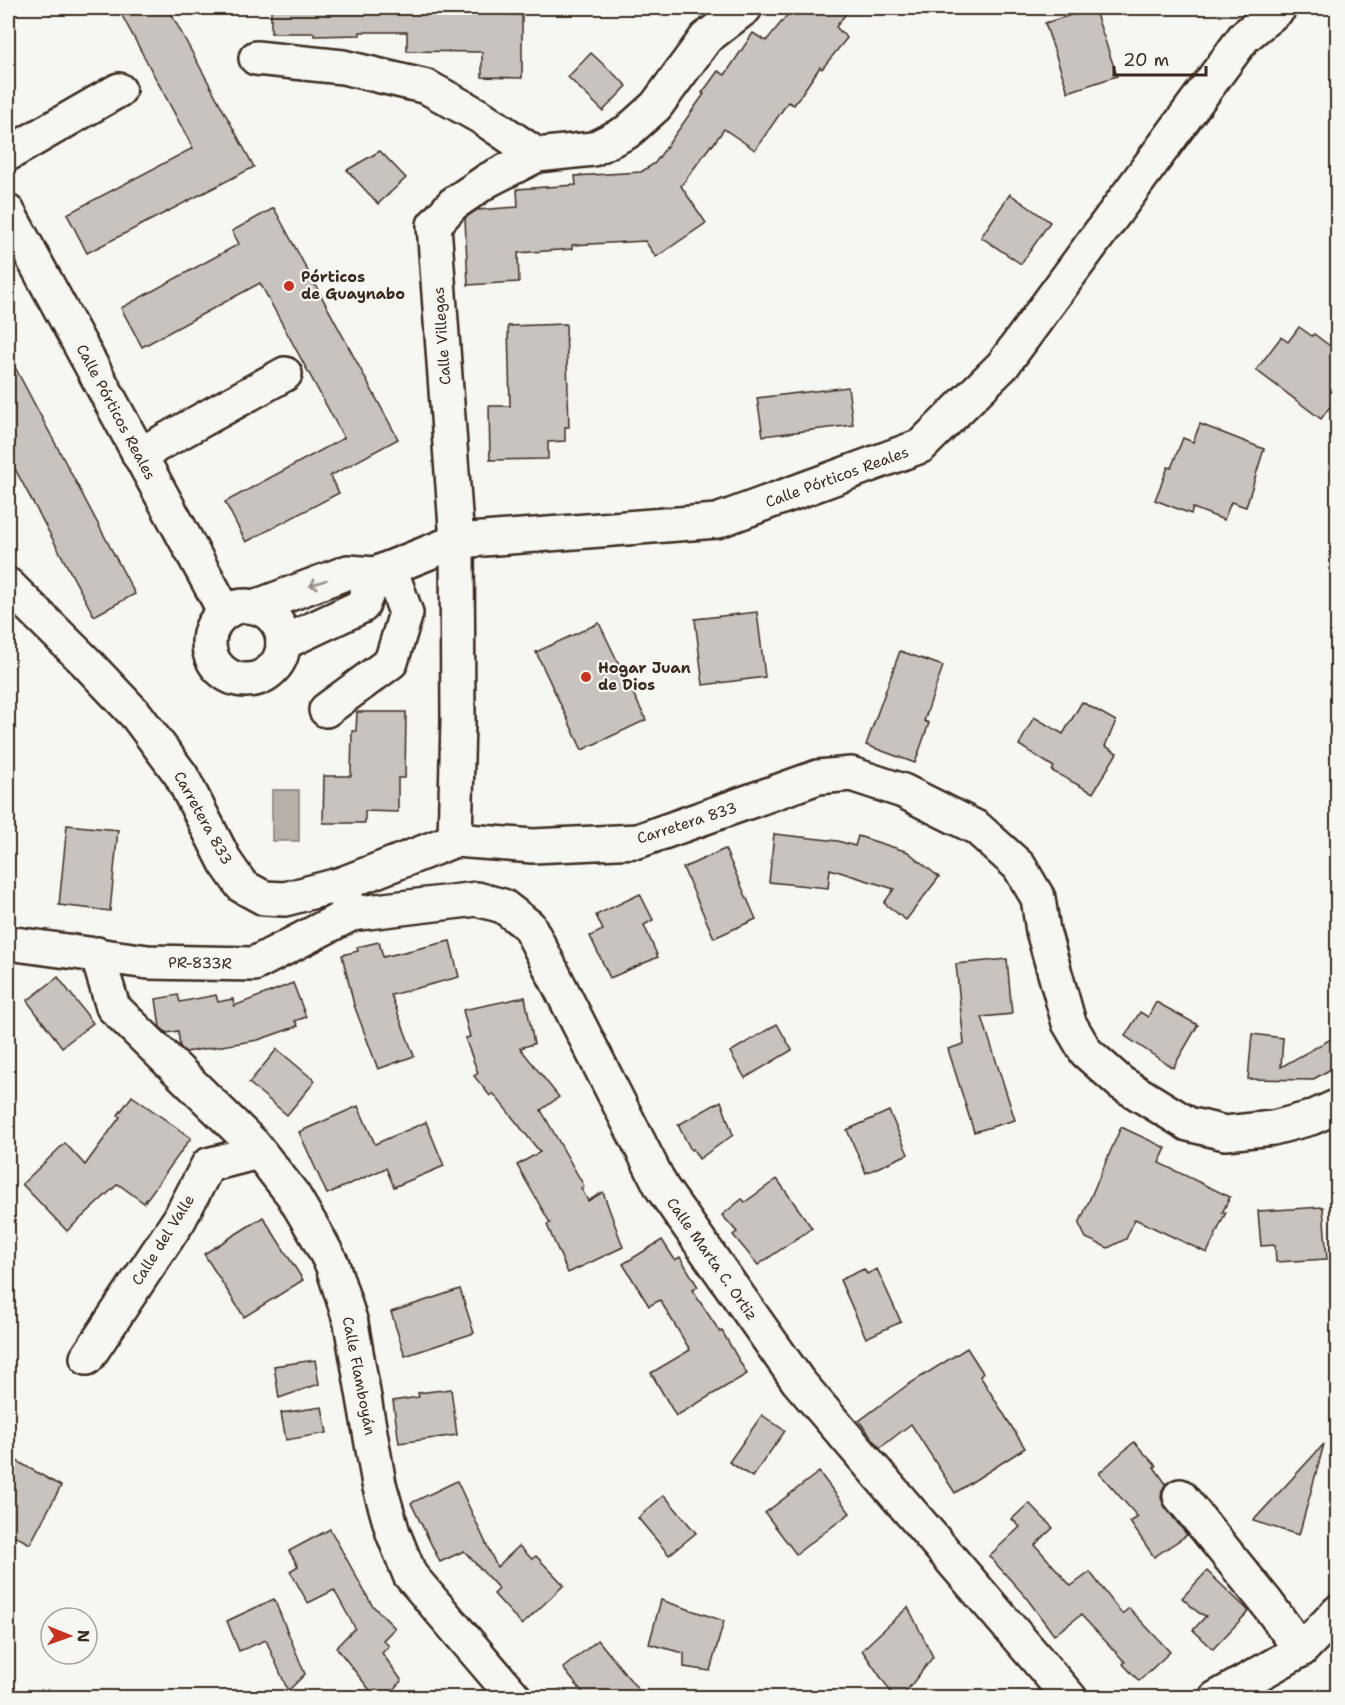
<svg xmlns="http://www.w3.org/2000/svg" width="1345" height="1705" viewBox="0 0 1345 1705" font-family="'Shantell Sans',sans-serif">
<rect width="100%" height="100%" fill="#f6f6f2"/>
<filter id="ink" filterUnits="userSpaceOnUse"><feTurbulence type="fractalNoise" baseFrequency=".0167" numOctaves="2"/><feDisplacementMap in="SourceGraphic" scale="12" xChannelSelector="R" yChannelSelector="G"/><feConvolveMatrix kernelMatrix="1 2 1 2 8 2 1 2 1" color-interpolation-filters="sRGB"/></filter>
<g filter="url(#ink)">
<!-- water -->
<rect fill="#b6b0a9" stroke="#857a71" stroke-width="1.5" x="272" y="790" width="27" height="51"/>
<!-- building -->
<g fill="#c8c3be" stroke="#3b2a1e" stroke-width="1.5">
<path d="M118,8H168L254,167L87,253L67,214L193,148Z"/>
<path d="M271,8H465V12L522,15V78L482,77V52L407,51V32H360V35L314,36V33H271Z"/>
<path d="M793,8H850L836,27L847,38L822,69L820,67L794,105L788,102L755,150L724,129L712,146L711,145L681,186L706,223L656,257L645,241L572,245V249L518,253L519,282L468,285L465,218L477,210L518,207L517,189L576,185L575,176L641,172L655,163L704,94L702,93L718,71L725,75L753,33L766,41Z"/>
<path d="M1094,8L1117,76L1068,92L1045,23Z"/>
<path d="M591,53L627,86L603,111L568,77Z"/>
<path d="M380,151L406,178L378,204L347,170Z"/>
<path d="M1010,194L1050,222L1021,264L981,237Z"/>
<path d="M274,208L398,439L330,476L339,493L246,542L225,502L344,438L260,283L142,347L121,308L239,244L232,231Z"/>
<path d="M566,324L569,427H565V441L548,442V459L490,460L489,406H510L508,326Z"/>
<path d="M1299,327L1312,336L1314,334L1338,352V396L1321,419L1256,370L1281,337L1288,342Z"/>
<path d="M8,354L135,594L94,616L8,456Z"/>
<path d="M848,387L853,425L763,436L757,398Z"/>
<path d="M1200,424L1264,449L1246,507L1231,502L1224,520L1193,508L1191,514L1155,500L1168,467L1171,468L1183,438L1193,442Z"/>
<path d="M757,612L765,677L703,685L695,619Z"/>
<path d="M599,623L646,720L582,750L536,652Z"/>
<path d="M900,651L943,666L924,721L929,723L915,763L866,745Z"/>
<path d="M1082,702L1116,721L1105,746L1117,753L1093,793L1052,771L1054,767L1019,745L1034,717L1063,734Z"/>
<path d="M357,712H406L405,778H398V812L365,811V823H323L324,776H351L352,731H356Z"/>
<path d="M67,825L118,830L110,911L59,905Z"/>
<path d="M774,834L838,841L855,846L858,836L908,852L939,877L906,920L884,903L894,889L830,869L828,888L769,882Z"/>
<path d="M725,849L756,919L714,938L683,868Z"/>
<path d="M640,894L653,920L644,925L658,957L610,978L590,936L603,930L596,915Z"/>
<path d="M450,941L459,977L391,995L414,1056L378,1069L354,1005L342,955L358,951L357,947L379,942L383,957Z"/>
<path d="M1007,959L1012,1014L982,1017L1015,1120L974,1132L948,1049L964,1044L956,964Z"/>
<path d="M58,977L93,1023L62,1047L27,1001Z"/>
<path d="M293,983L306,1017L295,1021L298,1026L258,1040L186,1052L180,1047L178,1031L167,1033L160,1027L156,999L178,995L180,1002L216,995L218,1002L233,999L234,1006Z"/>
<path d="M525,997L534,1044L520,1048L559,1097L541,1110L584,1186L581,1188L588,1201L603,1192L623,1247L568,1273L547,1225L550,1223L517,1165L540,1152L493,1093L490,1096L474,1076L478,1073L465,1038L470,1037L463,1010Z"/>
<path d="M1156,1002L1198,1025L1173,1068L1125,1036L1140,1012L1148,1017Z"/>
<path d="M777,1024L792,1050L745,1078L730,1052Z"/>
<path d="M1252,1034L1283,1038L1281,1067L1338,1035V1065L1312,1080L1248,1079Z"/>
<path d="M277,1049L315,1081L287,1115L249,1083Z"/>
<path d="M132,1096L191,1138L144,1203L118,1184L67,1231L22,1184L65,1143L85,1165L120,1117L118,1115Z"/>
<path d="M721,1101L733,1135L699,1159L693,1149L691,1150L678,1125Z"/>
<path d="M358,1106L375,1144L426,1122L444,1166L394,1187L386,1168L327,1194L299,1132Z"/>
<path d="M889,1111L908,1154L866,1173L847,1130Z"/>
<path d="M1121,1127L1166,1148L1159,1163L1230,1197L1222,1213L1226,1212L1207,1253L1135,1219L1126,1239L1108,1248L1086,1238L1079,1224Z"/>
<path d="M777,1179L812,1228L758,1265L733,1235L737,1232L722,1215L742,1199L745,1202Z"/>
<path d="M1323,1207L1327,1259L1276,1262L1275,1245L1261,1246L1258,1211Z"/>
<path d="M263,1217L303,1280L244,1317L204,1254Z"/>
<path d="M662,1240L675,1260L680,1257L698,1287L692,1290L720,1332L722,1331L747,1374L676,1416L651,1373L690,1350L660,1300L649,1306L623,1264Z"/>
<path d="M864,1269L867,1274L877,1269L901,1322L866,1338L840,1280Z"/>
<path d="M460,1289L474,1333L405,1356L391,1312Z"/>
<path d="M967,1348L983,1373L980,1376L1025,1448L955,1493L911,1424L880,1448L859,1421L906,1386Z"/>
<path d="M315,1360L319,1384L279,1398L274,1366Z"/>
<path d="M451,1389L457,1435L399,1443L393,1401L419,1397L418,1393Z"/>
<path d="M322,1407L327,1433L286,1440L281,1413Z"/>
<path d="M762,1415L785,1431L752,1477L729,1462Z"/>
<path d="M1134,1442L1156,1466L1154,1467L1166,1484L1162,1490L1161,1498L1165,1507L1187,1535L1154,1557L1130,1522L1138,1517L1099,1473Z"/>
<path d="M1324,1444L1299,1535L1253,1521Z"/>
<path d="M8,1456L61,1486L30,1544L8,1532Z"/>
<path d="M819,1472L850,1513L796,1554L765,1513Z"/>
<path d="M457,1481L497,1567L519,1546L532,1559L536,1556L564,1585L522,1625L494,1594L499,1589L464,1551L440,1562L411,1503Z"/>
<path d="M664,1495L696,1533L669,1555L638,1518Z"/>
<path d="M1029,1503L1053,1528L1035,1545L1071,1586L1090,1572L1122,1614L1129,1608L1170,1652L1139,1681L1123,1664L1125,1662L1081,1615L1054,1635L1025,1596L989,1556L1020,1527L1012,1519Z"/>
<path d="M330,1529L372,1605L395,1628L383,1640L389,1646L382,1653L402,1681L386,1698H376L336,1647L355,1628L334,1590L308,1603L290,1571L298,1566L289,1551Z"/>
<path d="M1207,1571L1249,1611L1213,1649L1193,1630L1206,1616L1199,1613L1182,1598Z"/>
<path d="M274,1599L305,1674L288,1691L266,1640L239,1651L227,1621Z"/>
<path d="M661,1600L724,1621L710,1671L684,1667V1653L649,1644Z"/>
<path d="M908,1607L933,1657L901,1698H895L862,1650Z"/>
<path d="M598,1640L645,1698H587L563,1668Z"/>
</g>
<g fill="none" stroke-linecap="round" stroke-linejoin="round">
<defs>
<g id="minor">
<path d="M256,58L343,67L427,87L481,117L537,155"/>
<path d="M8,154L119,90"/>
<path d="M8,212L225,612"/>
<path d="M139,455L285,374"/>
<circle cx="246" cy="643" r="37"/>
<path d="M255,607L348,572L375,574L457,541L717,521L921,446L1003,365L1244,37L1279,8"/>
<path d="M283,643L362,606L375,574"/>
<path d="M326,710L391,662L406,613L390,568"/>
<path d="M455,840L458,721L457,541L434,225L453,204L488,180L537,155L593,149L627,132L656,106L706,38L745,8"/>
<path d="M351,914L477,899L503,906L529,926L662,1188L798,1381L1070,1698"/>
<path d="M97,954L113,1007L253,1144L293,1195L316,1234L332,1264L351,1323L379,1484L393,1533L410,1575L515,1698"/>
<path d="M87,1358L179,1220L208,1165L258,1152"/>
<path d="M1180,1496L1266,1602L1301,1650"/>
<path d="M1216,1698L1301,1650L1338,1612"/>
</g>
<g id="tertiary">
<path d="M8,585L84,660L137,716L181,775L226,863L242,886L264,898L285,899L342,884L455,840L533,846L638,841L818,777L851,774L903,791L977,828L1019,866L1038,898L1043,931L1069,1023L1086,1052L1121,1083L1188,1124L1225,1133L1273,1128L1311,1118L1338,1106"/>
<path d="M8,943L148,962L254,964L351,914L342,884"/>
</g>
</defs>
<!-- minor casing -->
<use href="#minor" stroke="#3b2a1e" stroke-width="38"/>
<!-- tertiary casing -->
<use href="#tertiary" stroke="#3b2a1e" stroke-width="38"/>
<!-- minor -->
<use href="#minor" stroke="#f6f6f2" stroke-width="33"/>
<!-- tertiary -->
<use href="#tertiary" stroke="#f6f6f2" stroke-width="33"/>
</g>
<!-- one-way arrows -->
<defs><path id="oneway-shaft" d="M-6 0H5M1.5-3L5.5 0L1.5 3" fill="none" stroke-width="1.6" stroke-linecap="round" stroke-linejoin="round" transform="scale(1.5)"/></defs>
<use stroke="#989088" href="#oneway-shaft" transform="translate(318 583) rotate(159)"/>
</g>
<!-- markers -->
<g fill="#c8321e" stroke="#f6f6f2" stroke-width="2">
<circle cx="289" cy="286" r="6"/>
<circle cx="586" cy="677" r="6"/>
</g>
<g text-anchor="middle" stroke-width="4.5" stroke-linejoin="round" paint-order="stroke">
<!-- poi labels -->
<g font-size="15" font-weight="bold" fill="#3b2a1e" stroke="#f6f6f2" text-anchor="start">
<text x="301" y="282">Pórticos<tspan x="301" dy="17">de Guaynabo</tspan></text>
<text x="598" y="673">Hogar Juan<tspan x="598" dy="17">de Dios</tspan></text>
</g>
<!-- street labels -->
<g font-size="15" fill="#3b2a1e" stroke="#f6f6f2">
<text transform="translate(442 336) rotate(-94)" y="5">Calle Villegas</text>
<text transform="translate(116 412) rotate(62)" y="5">Calle Pórticos Reales</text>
<text transform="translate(837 477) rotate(-20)" y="5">Calle Pórticos Reales</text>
<text transform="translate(203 818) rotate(61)" y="5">Carretera 833</text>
<text transform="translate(687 823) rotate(-18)" y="5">Carretera 833</text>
<text transform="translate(200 963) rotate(1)" y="5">PR-833R</text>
<text transform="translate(163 1240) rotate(-58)" y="5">Calle del Valle</text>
<text transform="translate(712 1259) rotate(55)" y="5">Calle Marta C. Ortiz</text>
<text transform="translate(359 1376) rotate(79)" y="5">Calle Flamboyán</text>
</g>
</g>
<!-- margin -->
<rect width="1345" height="1705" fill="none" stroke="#f6f6f2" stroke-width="30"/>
<rect x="15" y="15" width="1315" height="1675" fill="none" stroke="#3b2a1e" stroke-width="2" filter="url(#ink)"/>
<!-- north arrow -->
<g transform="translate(69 1636) rotate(91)"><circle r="28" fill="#f6f6f2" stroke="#aba49d" stroke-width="1.5"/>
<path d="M0-4.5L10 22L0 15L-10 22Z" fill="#c8321e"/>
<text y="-9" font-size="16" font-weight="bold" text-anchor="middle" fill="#3b2a1e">N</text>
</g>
<!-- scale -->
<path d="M1114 66v9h92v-9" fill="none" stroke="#3b2a1e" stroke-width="3"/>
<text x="1123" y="66" font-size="18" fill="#3b2a1e" stroke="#f6f6f2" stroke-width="4.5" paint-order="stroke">20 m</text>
</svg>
